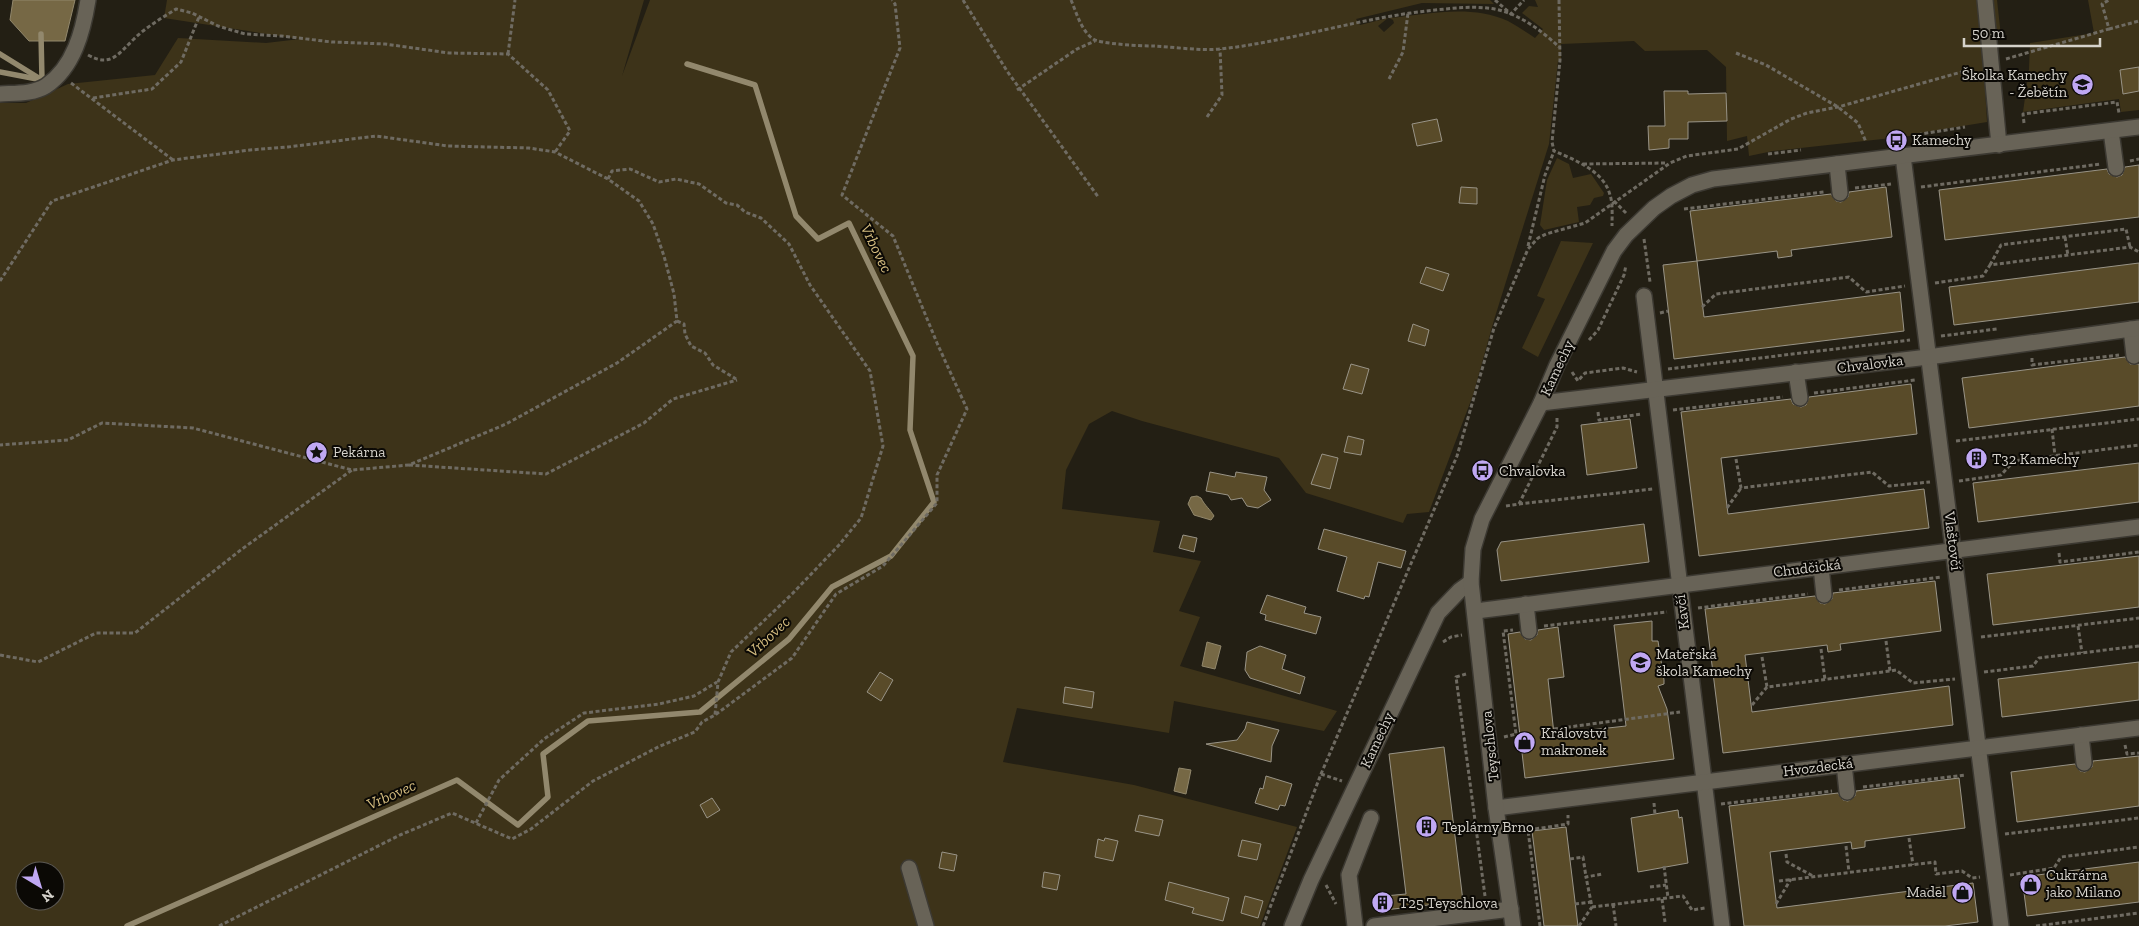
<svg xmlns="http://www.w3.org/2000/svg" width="2139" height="926" viewBox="0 0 2139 926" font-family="'Zilla Slab',serif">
<rect width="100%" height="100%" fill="#231f14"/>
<!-- green -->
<g fill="#3d3319" fill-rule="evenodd">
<path d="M167,0H644L622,76L650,0H1490L1494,4L1422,3L1356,19L1360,25L1388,18L1378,26L1384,32L1394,23L1393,20L1389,18C1429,14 1470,4 1508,21C1517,26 1526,32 1535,38L1543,29L1522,13L1529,6L1538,7L1535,0H1997L2001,36L1982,39L1987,122L1920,133L1919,135L1773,151L1749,156L1747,136L1727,141L1726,67L1707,50L1645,51L1634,41L1561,44V60L1558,61L1549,144L1494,320L1473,395L1429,512L1407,514L1403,523L1306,493L1279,458L1142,421L1112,411L1089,424L1066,470L1062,509L1160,521L1153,552L1201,561L1179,611L1200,617L1180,666L1337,711L1324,731L1174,701L1169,733L1017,708L1003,762L1134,785L1297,827L1260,926H0V103H26L68,84L155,75L178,38L266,43L300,39L164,18ZM25,871H55V901H25Z"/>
<path d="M2088,0H2139V110L2121,112L2119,99L2023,112L2029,69L2030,43L2094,33Z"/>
<path d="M1557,158L1569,164L1573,178L1591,174L1604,193L1603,196L1594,198L1590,205L1577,207L1579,222L1544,230L1540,225L1547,180Z"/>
<path d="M1561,241L1593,243L1538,357L1522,348L1545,299L1537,296Z"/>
</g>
<!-- water -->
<g fill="#766845" stroke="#92886d">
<path d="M13,0H75L65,41H29L10,20Z"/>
<path d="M1197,496L1201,498C1205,506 1210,509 1214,516L1211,520L1194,515L1188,504L1191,497Z"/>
<path d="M1207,642L1221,646L1215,669L1202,666Z"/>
<path d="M1179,768L1191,770L1186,794L1174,791Z"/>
</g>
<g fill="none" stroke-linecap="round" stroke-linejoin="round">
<!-- stream -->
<g stroke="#92886d" stroke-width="5.5">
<path d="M41,34L42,80"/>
<path d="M0,54L42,80"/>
<path d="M0,72L37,79"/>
<path d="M127,926L457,780L518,825L548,797L543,754L588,721L700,712L789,639L832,587L891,556L934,502L910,430L913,356L849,223L818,239L796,216L755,85L687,64"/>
</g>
</g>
<!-- building -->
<g fill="#594b29" stroke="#999487">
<path d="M2139,67V91L2123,94L2120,70Z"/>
<path d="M1664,91H1688V94L1726,93L1727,121L1688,122V139H1669V148L1649,150L1648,126H1665Z"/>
<path d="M1437,119L1442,141L1417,146L1412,124Z"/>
<path d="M2139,165V217L1945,240L1939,190L2107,169L2109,174L2117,177L2122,175L2125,167Z"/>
<path d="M1461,187L1477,188V204L1459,203Z"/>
<path d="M1886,187L1892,237L1791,250L1792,256L1778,258L1777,251L1697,261L1690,211L1831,194L1836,201L1841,202L1848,197L1849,192Z"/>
<path d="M1697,261L1704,317L1900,292L1904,331L1674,359L1663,265Z"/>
<path d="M2139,263V302L1954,325L1949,287Z"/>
<path d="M1426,267L1449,274L1443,291L1420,283Z"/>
<path d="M1413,324L1429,330L1425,346L1408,341Z"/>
<path d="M2125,357L2130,364H2139V406L1969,428L1962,378Z"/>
<path d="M1351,364L1369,369L1362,394L1343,389Z"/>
<path d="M1911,384L1917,434L1721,458L1728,514L1924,489L1929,528L1699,556L1681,412L1791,399L1793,404L1801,407L1806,405L1809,397Z"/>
<path d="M1630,419L1637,468L1587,475L1581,425Z"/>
<path d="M1348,436L1364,440L1361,455L1344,452Z"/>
<path d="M1322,454L1338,458L1330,489L1311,484Z"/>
<path d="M2139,463V502L1978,522L1973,483Z"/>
<path d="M1210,472L1235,477L1236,472L1267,477L1264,490L1271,500L1258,508L1247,506L1242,498L1231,500L1228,495L1206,491Z"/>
<path d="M1644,524L1649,562L1501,581L1497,550L1501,542Z"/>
<path d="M1324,529L1406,551L1401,568L1378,562L1369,597L1365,596L1364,599L1337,591L1347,557L1318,549Z"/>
<path d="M1183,535L1197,538L1194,552L1179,548Z"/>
<path d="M2139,556V607L1993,625L1987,574Z"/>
<path d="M1935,581L1941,631L1840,644L1841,650L1828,652L1827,645L1745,655L1752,712L1949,686L1953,725L1723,753L1705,609L1815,596L1820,603L1825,604L1832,599L1833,593Z"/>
<path d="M1267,595L1306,607L1304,613L1321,617L1316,634L1265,620L1266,615L1260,613Z"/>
<path d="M1652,621V641H1658L1664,680V684L1658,686L1667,709L1674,759L1525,778L1508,634L1520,632L1525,639L1531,640L1537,635L1538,630L1558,627L1564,677L1548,679L1554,734L1626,726L1614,625Z"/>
<path d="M1260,646L1286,655L1282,669L1305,677L1300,694L1250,678L1245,670L1247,652Z"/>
<path d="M2139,662V700L2002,717L1998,679Z"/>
<path d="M880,672L893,680L881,701L867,692Z"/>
<path d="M1065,687L1094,692L1092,708L1063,703Z"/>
<path d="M1247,722L1279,730L1272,746L1271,762L1206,744L1237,740L1245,729Z"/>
<path d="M1444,747L1463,901L1376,911L1374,897L1406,894L1389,754Z"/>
<path d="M2139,756V806L2017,822L2011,772L2075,764L2080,771L2085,772L2092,767L2093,761Z"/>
<path d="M1266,776L1292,784L1285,806L1280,805L1278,810L1255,803L1260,788L1263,789Z"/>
<path d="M1959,778L1965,828L1865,841V847L1852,849L1851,842L1770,852L1777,908L1973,883L1978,922L1945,926H1744L1729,806L1838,793L1843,800L1848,801L1855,796L1856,791Z"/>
<path d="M712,798L720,810L707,818L700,805Z"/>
<path d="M1678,810L1679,818L1682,817L1688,863L1638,872L1631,818Z"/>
<path d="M1139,815L1163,820L1159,836L1135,831Z"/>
<path d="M1566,827L1578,926H1544L1532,831Z"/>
<path d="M1105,838L1118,841L1113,861L1095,857L1098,839L1104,841Z"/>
<path d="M1242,840L1261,844L1257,860L1238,856Z"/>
<path d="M942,852L957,855L954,871L939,868Z"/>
<path d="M2139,862V902L2027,916L2022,877Z"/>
<path d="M1044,872L1060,875L1057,890L1042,887Z"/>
<path d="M1169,882L1229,898L1223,921L1192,913L1194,908L1165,900Z"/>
<path d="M1245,896L1263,901L1258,918L1241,913Z"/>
</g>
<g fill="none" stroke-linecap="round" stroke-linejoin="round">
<defs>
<g id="minor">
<path d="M1985,0L1999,145"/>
<path d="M0,94C15,93 33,94 46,86C74,67 83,31 88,0"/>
<path d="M2111,131L2116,168"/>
<path d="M1903,156L2001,926"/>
<path d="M1837,164L1840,193"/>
<path d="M1644,296L1722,926"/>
<path d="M2131,329L2134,356"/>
<path d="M1796,372L1800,398"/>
<path d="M1541,403L1928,357L2139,328"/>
<path d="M1821,567L1824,595"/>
<path d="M1526,604L1529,631"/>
<path d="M1476,611L2139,527"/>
<path d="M2081,735L2084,763"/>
<path d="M1844,764L1847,792"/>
<path d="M1496,808L2139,728"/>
<path d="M909,868L926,926"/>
<path d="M1292,926L1311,880L1438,613L1460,590L1471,582"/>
<path d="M1355,926L1349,875L1371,818"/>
<path d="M1374,926L1511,909"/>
<path d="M1513,926L1496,808L1471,582L1473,549L1482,519L1541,403L1557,365L1614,251L1626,235L1654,208L1671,196L1692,185L1713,179L2139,127"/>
</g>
</defs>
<!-- minor casing -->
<use href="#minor" stroke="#3c3932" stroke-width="18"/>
<!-- path -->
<g stroke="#6f6b62" stroke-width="3" stroke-dasharray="4 2.5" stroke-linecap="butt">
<path d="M963,0L1007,71L1099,198"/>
<path d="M1071,0C1077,14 1081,30 1093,39C1100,44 1142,46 1153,46C1175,47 1199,51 1221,49C1290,41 1357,19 1426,11C1446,9 1467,6 1487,8C1514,10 1540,29 1559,47"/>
<path d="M1495,0L1511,14L1524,0"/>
<path d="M1559,0L1560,60L1552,142L1554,151C1575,160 1604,171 1610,195C1613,204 1612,216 1612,226"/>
<path d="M2109,29L2139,21"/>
<path d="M1736,53L1766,65L1838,107L1858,123L1866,142"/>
<path d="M508,54L515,0"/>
<path d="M88,55C111,68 119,53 134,39C146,27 162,18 176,9L192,13L218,26L245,34L281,36L332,42L385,44L449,53L508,54L548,90L570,131L555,152"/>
<path d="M2006,59L2109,29L2102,4L2109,0"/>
<path d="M1389,79L1403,52L1408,13"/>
<path d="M71,83L173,160"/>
<path d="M1017,90L1077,49L1095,41"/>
<path d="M93,98L152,89L181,62L199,17"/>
<path d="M1207,117L1222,95L1220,49"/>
<path d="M2024,123L2023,114L2117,102L2119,113"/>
<path d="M1920,137L1921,134L1965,127"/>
<path d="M1768,154L1801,150"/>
<path d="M2130,161L2139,159"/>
<path d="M1583,164L1667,163"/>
<path d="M608,179L612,171L630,169L659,182L676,179L699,184L726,203L737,205L745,212L761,218L789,244L810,285L870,371L883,446L861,518L839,545L792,594L731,652L718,682L715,715"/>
<path d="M1921,187L2101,164"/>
<path d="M1855,188L1891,184"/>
<path d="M1614,201L1627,214"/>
<path d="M1684,209L1824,192"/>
<path d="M2065,237L2068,256"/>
<path d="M1644,239L1650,282"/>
<path d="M1528,246L1545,175L1554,151"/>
<path d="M1990,265L2001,245L2126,229L2130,247"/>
<path d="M0,281L52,201L173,160L250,150L288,147L376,136L448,146L529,148L555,152L608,179L639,201L653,224L664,256L674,294L677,321L617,363L506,424L409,465L352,470L193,428L102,423L68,440L0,445"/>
<path d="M1935,283L1983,276L1990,265L2130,247L2139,252"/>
<path d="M1702,307L1716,294L1849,277L1866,292L1905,286"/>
<path d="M1660,313L1668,311"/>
<path d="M677,321L684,324L685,334L691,346L705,353L713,365L736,379"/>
<path d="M1941,336L1997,329"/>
<path d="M1589,340L1598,330L1624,275L1626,265"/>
<path d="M2032,358V365L2119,355"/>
<path d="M1668,369L1910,340"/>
<path d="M1572,372L1578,381L1585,373L1623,368L1637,372"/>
<path d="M1814,393L1915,380"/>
<path d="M1673,410L1783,397"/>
<path d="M1598,412L1599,420L1642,414"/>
<path d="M2052,429L2055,456"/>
<path d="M1956,441L2139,419"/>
<path d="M1736,459L1741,488L1872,472L1889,486L1930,482"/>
<path d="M409,465L546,474L644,423L673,399L737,380"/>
<path d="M1959,481L2001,475L2014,461L2139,445"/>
<path d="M1519,504L1653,489"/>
<path d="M1506,506L1519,504L1557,427V417"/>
<path d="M1727,508L1741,488"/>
<path d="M2059,553L2060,562L2139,552"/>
<path d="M1839,590L1942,577"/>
<path d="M1698,608L1808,594"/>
<path d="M1544,626L1667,612"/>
<path d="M2078,626L2082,653"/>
<path d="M1981,637L2139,618"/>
<path d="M1886,641L1890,671"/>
<path d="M1443,642L1451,637L1462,635"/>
<path d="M1821,649L1825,680"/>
<path d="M0,655L38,662L96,633H135L242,549L352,470"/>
<path d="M1762,657L1767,687"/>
<path d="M1984,672L2033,666L2039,658L2139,646"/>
<path d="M1466,674L1456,677L1485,896"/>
<path d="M1752,705L1767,687L1890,671L1896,670L1913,683L1955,679"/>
<path d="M1554,729L1680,712"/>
<path d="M1504,737L1516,734L1503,631L1513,630"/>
<path d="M2125,745L2127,754L2139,753"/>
<path d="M1321,774L1342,781"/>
<path d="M1863,787L1966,775"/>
<path d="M1654,803L1655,815"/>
<path d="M1721,804L1832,791"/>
<path d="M476,823L499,780L544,739L584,713L659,704L694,696L717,682"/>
<path d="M2005,834L2139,818"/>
<path d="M1909,838L1913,865"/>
<path d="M1846,846L1849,872"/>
<path d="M1786,854L1787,862L1813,876"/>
<path d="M1570,859L1583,857L1586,877"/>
<path d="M1664,866L1668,898"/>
<path d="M2010,875L2054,868L2061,857L2139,847"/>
<path d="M1779,881L1935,862L1936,874L1962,871L1972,878L1980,877"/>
<path d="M1326,885L1336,904"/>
<path d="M1650,887L1666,885"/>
<path d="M1662,899L1665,922"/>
<path d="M1575,904L1591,902"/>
<path d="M1613,904L1616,926"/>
<path d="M1776,904L1791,879"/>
<path d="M1592,907L1683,896L1692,910L1705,908"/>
<path d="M219,926L400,835L452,813L512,839L531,829L593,781L660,746L695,732L702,722L715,715L792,658L836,594L883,566L937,503V475L967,409L937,343L893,236L842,195L900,48L895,4L892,0"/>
<path d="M1263,926L1321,774L1457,456L1494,328L1528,249L1538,238L1546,234L1585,223L1670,163L1687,156L1738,149L1791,119L1807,113L1838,107L1965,71L1977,81"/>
<path d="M1540,926L1528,830L1568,824V815"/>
<path d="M1579,926L1592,907L1586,877L1602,874"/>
<path d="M2036,926L2139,913"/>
</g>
<!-- minor -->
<use href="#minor" stroke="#686357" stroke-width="15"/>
</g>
<!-- icons -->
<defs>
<symbol id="school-disc" viewBox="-11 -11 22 22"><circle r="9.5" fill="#c0a8f3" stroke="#0b0905"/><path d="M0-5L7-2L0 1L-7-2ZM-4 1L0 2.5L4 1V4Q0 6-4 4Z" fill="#111"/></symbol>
<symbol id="bus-disc" viewBox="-11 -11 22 22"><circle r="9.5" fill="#c0a8f3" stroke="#0b0905"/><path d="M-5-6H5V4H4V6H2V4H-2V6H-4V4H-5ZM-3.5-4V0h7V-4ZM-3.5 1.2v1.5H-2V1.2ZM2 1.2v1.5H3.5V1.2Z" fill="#111"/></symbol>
<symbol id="sight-disc" viewBox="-11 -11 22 22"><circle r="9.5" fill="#c0a8f3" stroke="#0b0905"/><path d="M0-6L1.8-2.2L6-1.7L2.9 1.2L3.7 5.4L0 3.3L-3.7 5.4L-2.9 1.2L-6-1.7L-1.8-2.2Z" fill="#111"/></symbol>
<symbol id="building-disc" viewBox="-11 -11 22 22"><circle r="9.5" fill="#c0a8f3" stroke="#0b0905"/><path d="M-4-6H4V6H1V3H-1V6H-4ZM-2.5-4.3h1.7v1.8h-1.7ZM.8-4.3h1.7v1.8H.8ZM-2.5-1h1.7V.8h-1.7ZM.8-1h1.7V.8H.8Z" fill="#111"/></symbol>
<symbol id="shop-disc" viewBox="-11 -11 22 22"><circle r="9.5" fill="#c0a8f3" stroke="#0b0905"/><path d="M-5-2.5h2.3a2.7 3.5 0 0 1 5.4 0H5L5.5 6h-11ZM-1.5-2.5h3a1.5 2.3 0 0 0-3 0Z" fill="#111"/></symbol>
</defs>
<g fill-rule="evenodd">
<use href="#school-disc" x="2070" y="72" width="25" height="25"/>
<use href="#bus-disc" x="1884" y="128" width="25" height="25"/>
<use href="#sight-disc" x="304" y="440" width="25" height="25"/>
<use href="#building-disc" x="1964" y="446" width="25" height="25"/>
<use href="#bus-disc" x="1470" y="458" width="25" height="25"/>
<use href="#school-disc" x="1628" y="650" width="25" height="25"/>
<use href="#shop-disc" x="1512" y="730" width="25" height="25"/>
<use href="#building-disc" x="1414" y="814" width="25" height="25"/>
<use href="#shop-disc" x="2018" y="872" width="25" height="25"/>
<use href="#shop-disc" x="1950" y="880" width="25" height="25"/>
<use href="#building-disc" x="1370" y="890" width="25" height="25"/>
</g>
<g text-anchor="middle" stroke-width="4" stroke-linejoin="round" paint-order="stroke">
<!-- poi labels -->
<g font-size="15" fill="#d5d2cb" stroke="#0b0905" text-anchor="start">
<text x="2067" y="80" text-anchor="end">Školka Kamechy<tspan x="2067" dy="17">- Žebětín</tspan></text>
<text x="1912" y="145">Kamechy</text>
<text x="333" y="457">Pekárna</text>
<text x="1992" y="464">T32 Kamechy</text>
<text x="1499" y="476">Chvalovka</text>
<text x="1656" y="659">Mateřská<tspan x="1656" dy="17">škola Kamechy</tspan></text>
<text x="1541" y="738">Království<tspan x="1541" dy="17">makronek</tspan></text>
<text x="1442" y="832">Teplárny Brno</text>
<text x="2046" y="880">Cukrárna<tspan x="2046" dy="17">jako Milano</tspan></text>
<text x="1946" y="897" text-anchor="end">Madel</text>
<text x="1399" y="908">T25 Teyschlova</text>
</g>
<!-- street labels -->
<g font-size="15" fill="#d5d2cb" stroke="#0b0905">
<text transform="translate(1870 364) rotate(-7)" y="5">Chvalovka</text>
<text transform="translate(1557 368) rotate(-65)" y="5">Kamechy</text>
<text transform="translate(1953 541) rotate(83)" y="5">Vlaštovčí</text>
<text transform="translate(1807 568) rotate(-7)" y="5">Chudčická</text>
<text transform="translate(1682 612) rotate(-97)" y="5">Kavčí</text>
<text transform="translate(1377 740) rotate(-65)" y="5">Kamechy</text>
<text transform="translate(1490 746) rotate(-96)" y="5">Teyschlova</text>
<text transform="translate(1818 767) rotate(-7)" y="5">Hvozdecká</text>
</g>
<!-- water labels -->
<g font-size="16" font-style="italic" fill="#d4bc7f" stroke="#0b0905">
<text transform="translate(877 248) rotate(64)" y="6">Vrbovec</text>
<text transform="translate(768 636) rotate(-43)" y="6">Vrbovec</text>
<text transform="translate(391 794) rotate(-24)" y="6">Vrbovec</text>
</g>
</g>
<!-- north arrow -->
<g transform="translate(40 886) rotate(142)"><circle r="24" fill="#0b0905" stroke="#5c5954"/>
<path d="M0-4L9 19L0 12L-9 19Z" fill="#c0a8f3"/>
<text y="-8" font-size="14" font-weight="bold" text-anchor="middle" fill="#d5d2cb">N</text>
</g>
<!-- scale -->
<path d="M1964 38v8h136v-8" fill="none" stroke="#d5d2cb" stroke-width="2.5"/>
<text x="1972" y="38" font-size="15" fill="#d5d2cb" stroke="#0b0905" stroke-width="4" paint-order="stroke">50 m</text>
</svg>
